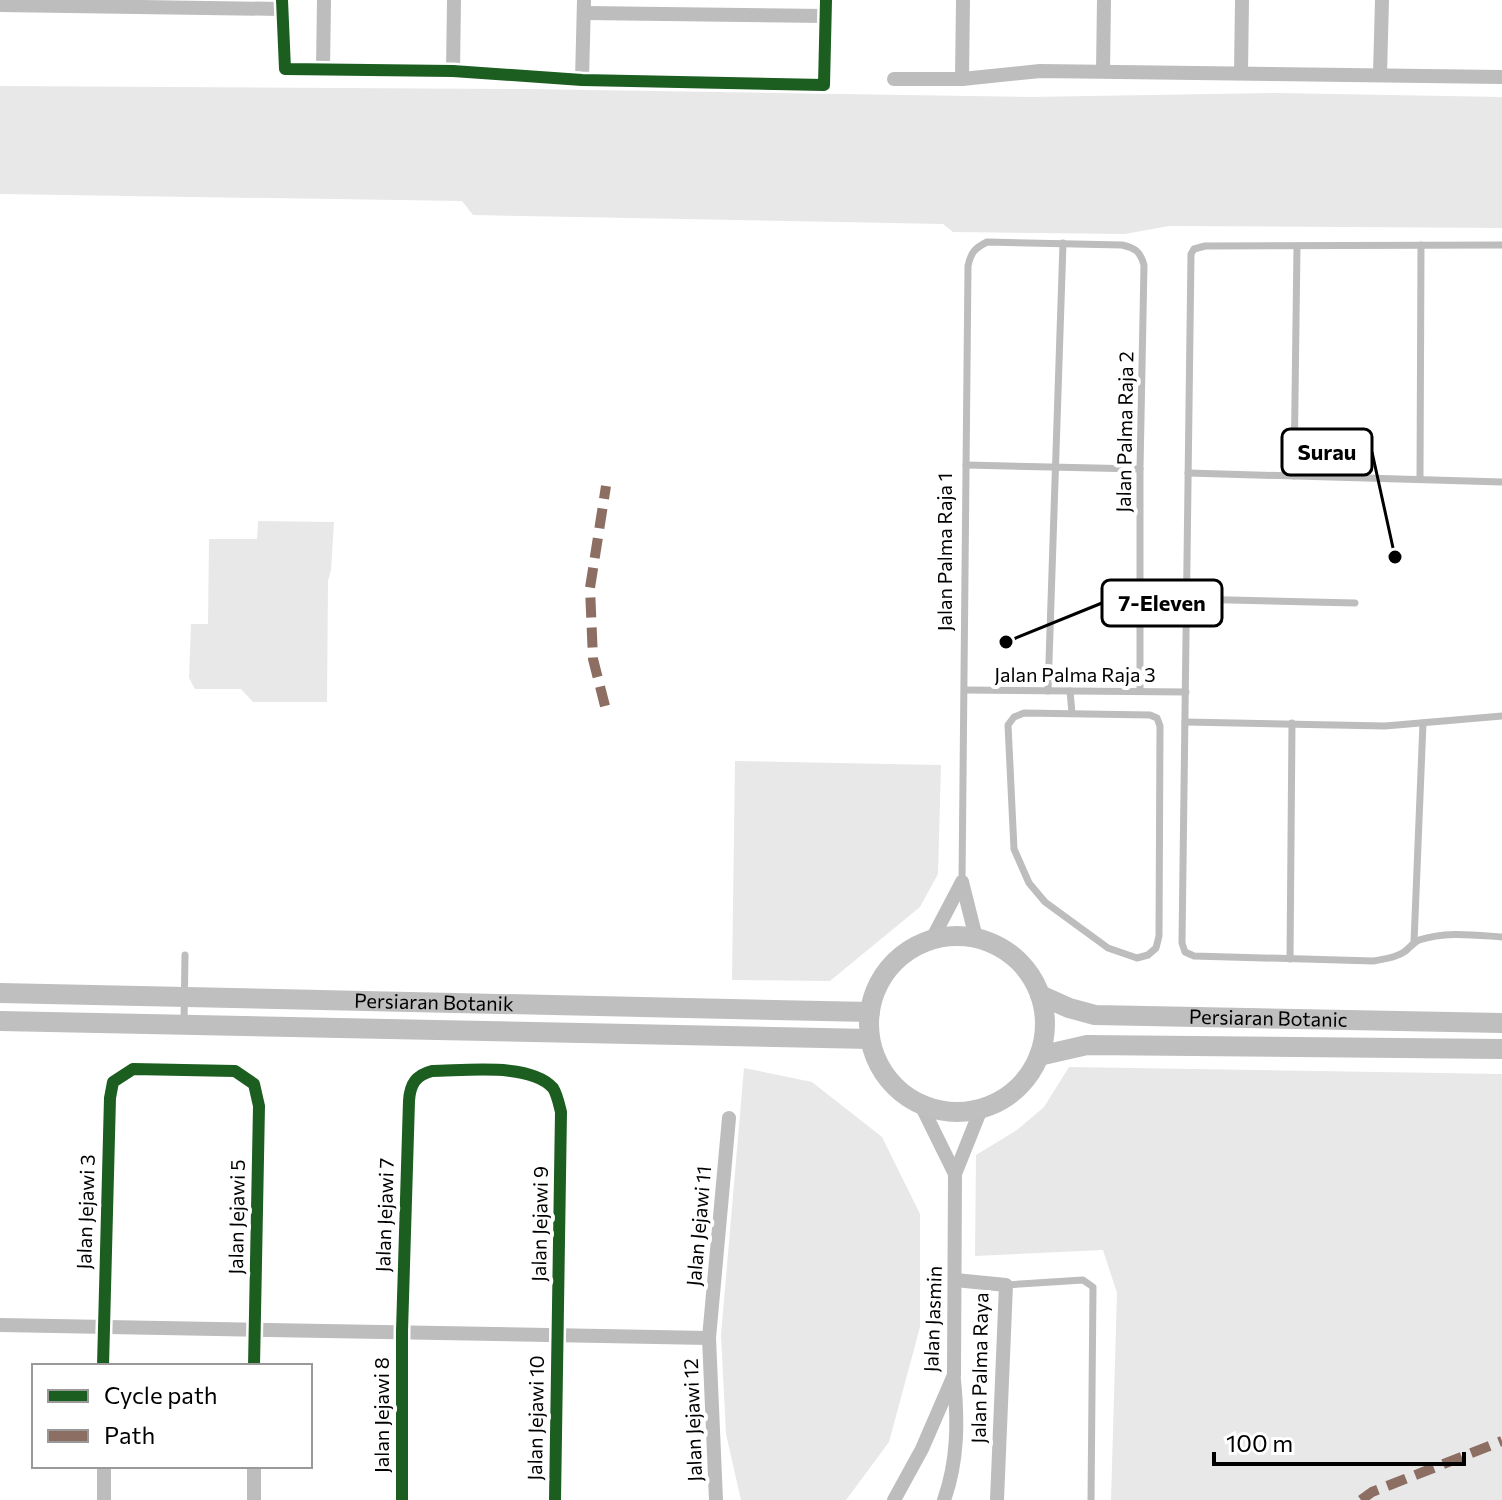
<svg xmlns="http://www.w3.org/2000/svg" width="1502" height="1500" viewBox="0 0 1502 1500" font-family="Commissioner,sans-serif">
<rect width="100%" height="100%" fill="#fff"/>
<!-- green -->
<g fill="#e8e8e8">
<path d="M0,86L528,89L1029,97L1277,93L1502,97V228L1169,226L1125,234L953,232L943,224L473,215L462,201L0,194Z"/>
<path d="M258,521L334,522L331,570L328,581L327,702H253L241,689H195L189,678L191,624H208L209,539H257Z"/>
<path d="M735,761L941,765L938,874L920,907L830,981L732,980Z"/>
<path d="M1069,1067L1502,1074V1500H1111L1117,1293L1103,1250L975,1256L976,1155L1017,1130L1044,1107Z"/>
<path d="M744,1068L812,1082L882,1137L920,1214V1327L889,1442L846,1500H741L726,1434L721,1335Z"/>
</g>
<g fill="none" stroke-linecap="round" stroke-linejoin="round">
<!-- service -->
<g stroke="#bdbdbd" stroke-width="7">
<path d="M1502,245L1205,246L1194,249L1191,254L1182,943L1185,952L1194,956L1373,961C1383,959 1396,958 1404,952C1410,948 1412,943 1419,940C1446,931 1474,935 1502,937"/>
<path d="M966,465L1140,469"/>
<path d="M1188,473L1502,482"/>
<path d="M1294,476L1297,246"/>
<path d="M1420,479L1421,245"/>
<path d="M1188,599L1355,603"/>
<path d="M965,690L1186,692"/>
<path d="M1048,691L1063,243"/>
<path d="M1070,691L1072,713"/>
<path d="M1024,713L1150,715L1157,718L1160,726L1159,936L1156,948L1148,955L1137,958L1108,948L1045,902L1029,883L1014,849L1008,725L1014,717Z"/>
<path d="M1185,722L1385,726L1502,716"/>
<path d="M962,882L968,266C971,252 975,248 987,242L1122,245C1135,248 1140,251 1144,265L1140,469V691"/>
<path d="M1414,942L1423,723"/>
<path d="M1290,959L1292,723"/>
<path d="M184,1023L185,955"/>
<path d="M1006,1285L1083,1280L1093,1287L1091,1500"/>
</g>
<!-- minor -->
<g stroke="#bdbdbd" stroke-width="14">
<path d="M282,0L285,69L453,71L582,80L824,85L826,0"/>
<path d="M0,5L282,9"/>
<path d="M584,13L826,16"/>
<path d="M323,70L324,0"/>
<path d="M453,71L454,0"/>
<path d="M1103,71L1104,0"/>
<path d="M1241,72L1242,0"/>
<path d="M1380,74L1382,0"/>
<path d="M894,79H962L1040,71L1502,77"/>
<path d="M962,79L963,0"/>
<path d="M582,80L584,0"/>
<path d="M962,882L976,938"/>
<path d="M932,939L962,882"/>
<path d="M921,1105L955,1174"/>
<path d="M955,1280L1006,1285L997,1500"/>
<path d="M0,1325L709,1338"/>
<path d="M103,1366L110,1098L113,1082L133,1069L235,1071L254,1084L259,1106L254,1366"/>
<path d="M104,1466V1500"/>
<path d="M254,1466V1500"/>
<path d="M402,1500V1331L409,1101C410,1084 416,1075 432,1071C464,1071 530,1062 553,1088C557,1094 559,1104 561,1112L555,1500"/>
<path d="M716,1500L709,1338L729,1118"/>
<path d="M894,1500L922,1449L954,1375L955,1174L981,1109"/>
<path d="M944,1500C958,1461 958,1421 954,1380"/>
</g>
<!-- secondary -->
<g stroke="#bfbfbf" stroke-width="20">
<circle cx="957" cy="1024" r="88"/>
<path id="s1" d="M0,993L870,1012"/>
<path id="s2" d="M1040,995L1069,1008L1095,1015L1502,1023"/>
<path d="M0,1021L870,1039"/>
<path d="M1039,1056L1087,1045L1502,1049"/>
</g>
<!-- quiet -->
<g stroke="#8d6e63" stroke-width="10" stroke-dasharray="20 10" stroke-linecap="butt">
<path d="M605,706L593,659L590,588L606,486"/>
<path d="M1361,1500L1372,1492L1502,1441"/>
</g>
<defs>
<g id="cycleway">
<path d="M282,0L285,69L453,71L582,80L824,85L826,0"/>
<path d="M103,1366L110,1098L113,1082L133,1069L235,1071L254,1084L259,1106L254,1366"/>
<path d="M402,1500V1331L409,1101C410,1084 416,1075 432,1071C464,1071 530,1062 553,1088C557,1094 559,1104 561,1112L555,1500"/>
</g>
</defs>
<!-- cycleway casing -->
<use href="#cycleway" stroke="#fff" stroke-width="17"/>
<!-- cycleway -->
<use href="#cycleway" stroke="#1b5e20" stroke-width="12"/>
</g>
<g text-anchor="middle" stroke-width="8" stroke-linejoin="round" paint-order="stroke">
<!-- street labels -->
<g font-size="20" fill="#000" stroke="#fff">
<text transform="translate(1125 432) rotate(-89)" y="7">Jalan Palma Raja 2</text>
<text transform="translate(945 552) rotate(-90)" y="7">Jalan Palma Raja 1</text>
<text x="1075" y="682">Jalan Palma Raja 3</text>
<text dy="7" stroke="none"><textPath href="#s1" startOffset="434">Persiaran Botanik</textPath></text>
<text dy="7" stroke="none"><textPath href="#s2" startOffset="232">Persiaran Botanic</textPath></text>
<text transform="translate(86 1212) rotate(-88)" y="7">Jalan Jejawi 3</text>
<text transform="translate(385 1215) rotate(-88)" y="7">Jalan Jejawi 7</text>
<text transform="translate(237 1217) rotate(-89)" y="7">Jalan Jejawi 5</text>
<text transform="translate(540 1224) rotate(-89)" y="7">Jalan Jejawi 9</text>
<text transform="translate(699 1226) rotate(-85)" y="7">Jalan Jejawi 11</text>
<text transform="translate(933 1319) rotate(-88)" y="7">Jalan Jasmin</text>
<text transform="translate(980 1368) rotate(-89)" y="7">Jalan Palma Raya</text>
<text transform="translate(382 1415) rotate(-90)" y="7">Jalan Jejawi 8</text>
<text transform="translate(536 1418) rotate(-89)" y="7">Jalan Jejawi 10</text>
<text transform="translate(693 1420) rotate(-92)" y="7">Jalan Jejawi 12</text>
</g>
</g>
<!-- callouts -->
<path fill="none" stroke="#000" stroke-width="3" d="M1395 557L1372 452M1006 642L1102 603"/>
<g fill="#000" stroke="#fff" stroke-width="3">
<circle cx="1395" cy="557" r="8"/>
<circle cx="1006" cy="642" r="8"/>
</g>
<g fill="#fff" stroke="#000" stroke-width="3">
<rect x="1282" y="429" width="90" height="46" rx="8"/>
<rect x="1102" y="580" width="120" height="46" rx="8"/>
</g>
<g font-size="22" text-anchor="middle" font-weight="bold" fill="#000">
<text x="1327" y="460">Surau</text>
<text x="1162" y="611">7-Eleven</text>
</g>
<!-- legend -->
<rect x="32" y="1364" width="280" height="104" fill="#ffffff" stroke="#999999" stroke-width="2"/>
<rect x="48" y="1390" width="40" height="12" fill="#1b5e20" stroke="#999999" stroke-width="2"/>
<text x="104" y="1404" font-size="24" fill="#000000">Cycle path</text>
<rect x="48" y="1430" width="40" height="12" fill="#8d6e63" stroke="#999999" stroke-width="2"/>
<text x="104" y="1444" font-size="24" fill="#000000">Path</text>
<!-- scale -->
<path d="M1214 1452v12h250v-12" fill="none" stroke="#000000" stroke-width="4"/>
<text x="1226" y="1452" font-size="24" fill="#000000" stroke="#ffffff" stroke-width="6" paint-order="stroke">100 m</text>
</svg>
